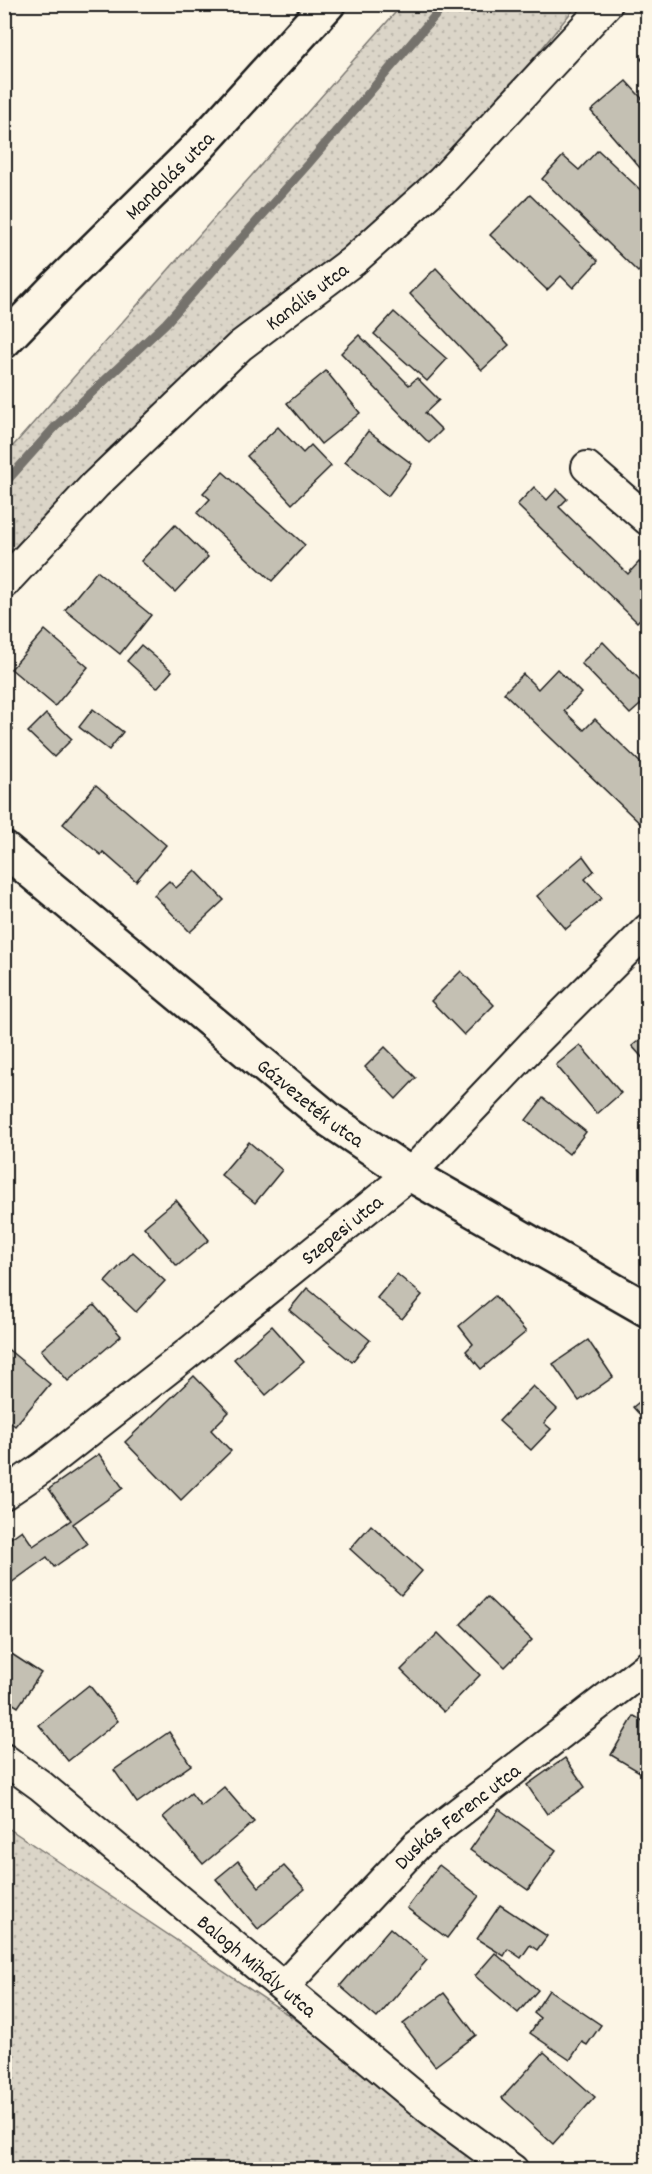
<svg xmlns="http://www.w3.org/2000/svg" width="652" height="2174" viewBox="0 0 652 2174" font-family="Dekko,sans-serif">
<defs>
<pattern id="grass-dots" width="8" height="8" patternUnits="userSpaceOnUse" patternTransform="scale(1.5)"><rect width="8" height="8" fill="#dbd5c8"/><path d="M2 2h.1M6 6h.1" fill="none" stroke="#bbb6ab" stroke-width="1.8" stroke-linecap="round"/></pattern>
</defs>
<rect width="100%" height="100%" fill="#fcf5e5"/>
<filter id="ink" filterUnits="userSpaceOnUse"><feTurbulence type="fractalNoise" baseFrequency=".0167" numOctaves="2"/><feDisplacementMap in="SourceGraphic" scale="12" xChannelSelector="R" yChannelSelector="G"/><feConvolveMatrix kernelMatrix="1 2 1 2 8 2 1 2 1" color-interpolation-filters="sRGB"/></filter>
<g filter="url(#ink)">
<!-- grass -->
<g fill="url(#grass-dots)" stroke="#7c7872" stroke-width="1.5">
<path d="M402,5H577L431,185L281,297L5,558V455Z"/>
<path d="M5,1826L520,2169H5Z"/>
</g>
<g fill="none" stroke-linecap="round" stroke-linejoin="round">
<!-- stream -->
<path stroke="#75726c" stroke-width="9" d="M4,484L55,427L166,323L308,164L445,4"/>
</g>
<!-- building -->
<g fill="#c4c0b3" stroke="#1c1c1c" stroke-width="1.5">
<path d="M648,52V66L641,59Z"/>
<path d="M626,81L648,105V161L640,168L591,111Z"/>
<path d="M598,150L648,197V263L638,272L542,179L563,156L579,170Z"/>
<path d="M530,195L598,261L573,288L561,276L547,290L490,235Z"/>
<path d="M436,268L509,345L482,370L410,294Z"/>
<path d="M394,312L447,359L427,381L374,334Z"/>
<path d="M359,335L409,385L417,378L439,400L425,413L442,430L429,443L341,353Z"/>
<path d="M326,371L360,413L321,444L287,403Z"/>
<path d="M278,427L303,453L311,445L331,466L292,504L247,456Z"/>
<path d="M368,431L412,464L388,496L345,462Z"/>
<path d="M223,472L305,545L272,581L197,513L210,499L203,493Z"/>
<path d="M534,487L547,500L557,489L567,499L559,507L628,574L639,562L648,570V611L637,622L517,505Z"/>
<path d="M175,525L208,557L175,592L141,561Z"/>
<path d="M97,571L151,615L120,654L65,610Z"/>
<path d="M45,630L88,667L55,706L11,669Z"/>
<path d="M603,642L648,688V698L630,714L581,663Z"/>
<path d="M141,645L172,671L157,688L127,661Z"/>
<path d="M557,669L581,693L564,711L584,730L595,719L648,770V831L504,693L523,674L538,689Z"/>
<path d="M93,709L123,732L109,750L79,727Z"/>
<path d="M46,714L72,739L54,757L28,732Z"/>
<path d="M4,722L13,729L4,738Z"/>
<path d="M96,785L166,845L136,881L103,852L101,855L63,824Z"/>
<path d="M583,856L594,871L585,879L602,898L566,929L537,896Z"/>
<path d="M195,870L224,900L190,932L154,895L169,881L176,888Z"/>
<path d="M461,971L494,1005L464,1035L431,1001Z"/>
<path d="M648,1033V1064L632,1046Z"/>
<path d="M580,1045L621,1093L597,1114L556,1065Z"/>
<path d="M385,1047L416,1078L396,1099L365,1067Z"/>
<path d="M543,1098L586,1132L569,1154L526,1120Z"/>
<path d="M249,1142L282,1170L255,1203L221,1175Z"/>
<path d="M176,1200L209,1240L177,1266L144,1227Z"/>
<path d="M133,1252L165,1281L136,1312L105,1282Z"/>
<path d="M397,1274L422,1295L402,1319L377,1298Z"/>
<path d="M307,1288L370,1340L352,1362L289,1310Z"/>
<path d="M495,1296L526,1332L481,1369L466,1351L473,1344L459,1326Z"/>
<path d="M94,1305L121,1336L68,1381L41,1350Z"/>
<path d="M272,1326L304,1362L266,1395L234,1359Z"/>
<path d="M588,1340L613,1377L579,1401L553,1364Z"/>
<path d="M4,1346L50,1384L15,1426L4,1417Z"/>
<path d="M194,1376L229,1412L211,1430L231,1451L181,1500L125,1442Z"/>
<path d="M533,1386L557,1409L544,1423L551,1429L531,1450L499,1421Z"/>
<path d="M648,1395V1424L633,1407Z"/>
<path d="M99,1454L123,1488L73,1524L87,1544L54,1567L47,1557L4,1588V1543L22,1530L33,1546L71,1520L49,1489Z"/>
<path d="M371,1525L422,1571L401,1595L350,1549Z"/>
<path d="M487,1597L532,1640L505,1667L461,1624Z"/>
<path d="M438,1633L480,1675L444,1712L401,1670Z"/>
<path d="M4,1649L41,1673L18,1707L4,1698Z"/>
<path d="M89,1685L118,1721L68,1761L39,1725Z"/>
<path d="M634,1716L648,1724V1777L611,1755Z"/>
<path d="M169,1732L191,1765L137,1803L114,1770Z"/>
<path d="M565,1758L585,1787L547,1814L527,1785Z"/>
<path d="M224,1787L254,1822L203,1864L163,1817L191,1793L201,1806Z"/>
<path d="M499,1809L556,1850L528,1890L470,1850Z"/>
<path d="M238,1861L259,1887L284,1866L305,1889L258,1929L216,1879Z"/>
<path d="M439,1865L479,1896L447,1938L407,1908Z"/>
<path d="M500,1905L547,1936L537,1950L530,1945L521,1958L508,1949L504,1956L477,1939Z"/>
<path d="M390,1928L427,1960L377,2018L340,1986Z"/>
<path d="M495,1953L538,1990L518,2013L475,1976Z"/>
<path d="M549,1990L601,2025L587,2045L582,2042L570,2060L530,2033L540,2018L534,2013Z"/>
<path d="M444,1993L476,2035L435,2066L403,2024Z"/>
<path d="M544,2052L595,2097L553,2144L502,2098Z"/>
</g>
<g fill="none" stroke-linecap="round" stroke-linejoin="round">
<defs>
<g id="street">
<path d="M587,467L648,520"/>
<path id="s1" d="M4,583L95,485L240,346L353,261L441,182L607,4"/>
<path id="s2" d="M4,1494L42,1468L182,1358L410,1174L534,1043L648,929"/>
<path id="s3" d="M4,1759L40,1785L431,2110L513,2170"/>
<path id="s4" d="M284,1986L417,1845L648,1666"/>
</g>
<g id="secondary">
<path id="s5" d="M4,341L58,285L200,145L328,4"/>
<path id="s6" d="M4,849L331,1121L410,1174L648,1310"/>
</g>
</defs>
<!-- street casing -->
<use href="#street" stroke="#1c1c1c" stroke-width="34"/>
<!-- secondary casing -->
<use href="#secondary" stroke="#1c1c1c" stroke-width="38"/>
<!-- street -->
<use href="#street" stroke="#fcf5e5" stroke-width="30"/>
<!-- secondary -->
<use href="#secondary" stroke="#fcf5e5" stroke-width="33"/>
</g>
</g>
<g text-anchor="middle" stroke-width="6" stroke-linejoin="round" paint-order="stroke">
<!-- street labels -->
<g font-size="21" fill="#1c1c1c" stroke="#fcf5e5">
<text dy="7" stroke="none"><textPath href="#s5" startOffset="234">Mandolás utca</textPath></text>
<text dy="7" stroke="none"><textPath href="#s1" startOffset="418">Kanális utca</textPath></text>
<text dy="7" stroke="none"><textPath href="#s6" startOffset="398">Gázvezeték utca</textPath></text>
<text dy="7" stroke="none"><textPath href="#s2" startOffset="429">Szepesi utca</textPath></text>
<text dy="7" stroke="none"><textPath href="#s4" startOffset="243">Duskás Ferenc utca</textPath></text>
<text dy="7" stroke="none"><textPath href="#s3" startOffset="327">Balogh Mihály utca</textPath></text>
</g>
</g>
<!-- margin -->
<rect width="652" height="2174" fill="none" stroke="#fcf5e5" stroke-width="24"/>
<rect x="12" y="12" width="628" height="2150" fill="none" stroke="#1c1c1c" stroke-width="2" filter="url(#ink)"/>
</svg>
